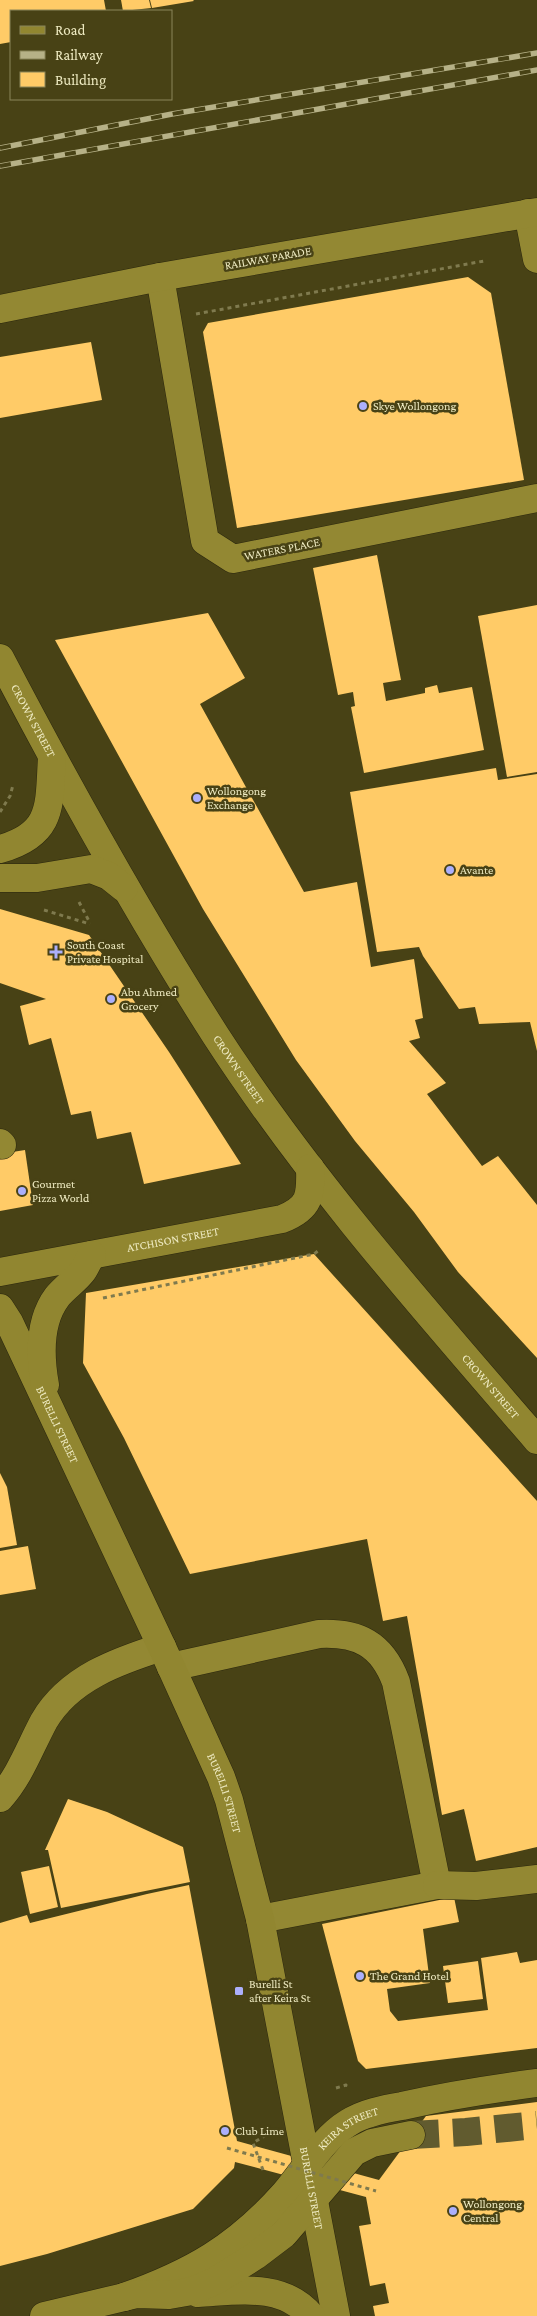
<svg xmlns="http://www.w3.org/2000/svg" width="537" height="2316" viewBox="0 0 537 2316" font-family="'Crimson Pro',serif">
<rect width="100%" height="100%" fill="#484215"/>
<!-- building -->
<g fill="#ffcb67">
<path d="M0,0H104L106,11H11V42L0,44Z"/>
<path d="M121,0H149L151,8L123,11Z"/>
<path d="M150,0H193L194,1L152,8Z"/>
<path d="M468,277L491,293L524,480L237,528L203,332L208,323Z"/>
<path d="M91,342L102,400L0,418V357Z"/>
<path d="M377,555L401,680L383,683L386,701L425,693V688L437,685L439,693L472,687L484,750L364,773L351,707L355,706L353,692L338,695L313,568Z"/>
<path d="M537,605V772L507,777L478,616Z"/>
<path d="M208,613L245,678L200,704L304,892L357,882L371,967L414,959L423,1018L415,1020L420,1038L409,1041L446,1083L427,1094L482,1166L498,1156L537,1205V1358L458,1272L414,1212L355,1141L296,1060L203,909L55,640Z"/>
<path d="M496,768L498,780L537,774V1051L530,1022L479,1024L475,1007L459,1009L423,956L419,947L377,952L350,792Z"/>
<path d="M0,909L89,935L169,1052L241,1164L144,1184L131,1132L97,1139L91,1111L71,1115L51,1038L29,1045L20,1006L46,999L0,983Z"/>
<path d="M25,1150L33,1205L0,1211V1154Z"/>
<path d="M314,1254L537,1501V1847L476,1861L464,1809L442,1815L407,1616L383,1621L367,1539L190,1574L124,1438L83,1363L86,1293Z"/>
<path d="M0,1473L7,1487L17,1545L0,1548Z"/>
<path d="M28,1546L36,1589L0,1595V1551Z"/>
<path d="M68,1799L107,1812L183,1847L190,1882L61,1908L48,1850H45Z"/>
<path d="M49,1866L58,1907L30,1914L21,1872Z"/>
<path d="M189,1885L237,2141L379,2180L426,2116L537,2102V2316H375L373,2306L389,2303L385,2283L370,2286L359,2226L371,2224L366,2197L235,2162L234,2168L193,2209L47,2254L0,2266V1923L27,1915L30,1923L147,1894Z"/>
<path d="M454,1897L459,1922L423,1929L430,1983L387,1989L390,2011L398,2021L488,2010L481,1958L517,1952L520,1963L537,1960V2048L366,2069L358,2061L322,1924Z"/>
<path d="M478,1961L483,1999L448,2003L443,1966Z"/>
</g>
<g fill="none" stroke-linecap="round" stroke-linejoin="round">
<!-- major-tunnel -->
<path stroke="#615b2f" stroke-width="28" stroke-dasharray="28 14" stroke-linecap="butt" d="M411,2135L466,2132L537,2125"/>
<defs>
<g id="minor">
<path d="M528,213L537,259"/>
<path d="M160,277L205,541L233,559L537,498"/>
<path d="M0,309L160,277L537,212"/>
<path d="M0,1143L2,1145"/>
<path d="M171,1667L319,1634C358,1632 382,1644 396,1682L437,1885L260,1919"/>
<path d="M0,1798C20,1776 30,1747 44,1721C69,1678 118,1661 162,1647"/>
<path d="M437,1885L476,1886L537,1879"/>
</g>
<g id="major">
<path id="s1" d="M0,658C67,786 138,914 216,1036C310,1181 425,1310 537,1440"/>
<path d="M0,849C54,834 49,805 52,757"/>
<path d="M0,878H37L91,869L109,876L124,888"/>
<path id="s2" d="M0,1272L282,1219C310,1208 311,1196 310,1168"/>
<path id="s3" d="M0,1308L9,1322L162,1647L221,1777L229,1800L260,1919L336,2316"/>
<path d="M45,1385C40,1357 39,1321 57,1297C64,1288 75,1281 82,1272C86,1267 88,1260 92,1255"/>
<path d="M198,2293C238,2291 282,2282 311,2316"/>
<path id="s4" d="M124,2297C192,2273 237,2247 285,2193C305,2170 322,2139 348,2123C363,2113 384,2109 402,2106C447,2096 491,2089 537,2083"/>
<path d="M44,2316L137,2294L169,2295L192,2291L215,2281L255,2256L284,2234L354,2152L372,2143L411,2135"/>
</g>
</defs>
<!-- minor casing -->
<use href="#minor" stroke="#2c280e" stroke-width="29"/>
<!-- major casing -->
<use href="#major" stroke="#2c280e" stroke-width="29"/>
<!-- path -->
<g stroke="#7f7a4e" stroke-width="3" stroke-dasharray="4 4" stroke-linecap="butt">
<path d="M196,314L484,261"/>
<path d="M0,812L10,796L13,785"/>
<path d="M79,902L90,923"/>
<path d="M44,910L90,924"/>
<path d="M103,1298L314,1254L318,1251"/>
<path d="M336,2088L346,2085L345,2088"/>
<path d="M263,2170L253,2143L266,2135"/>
</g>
<!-- minor -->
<use href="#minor" stroke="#938833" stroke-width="28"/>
<!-- major -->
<use href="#major" stroke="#918630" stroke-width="28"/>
<defs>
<g id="rail">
<path d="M0,148L172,114L537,53"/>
<path d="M0,166L537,70"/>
</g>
</defs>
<!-- rail casing -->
<use href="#rail" stroke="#b6b187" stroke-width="5.5"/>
<!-- rail -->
<use href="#rail" stroke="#484215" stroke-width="4" stroke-dasharray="11" stroke-linecap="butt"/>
<!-- path-bridge -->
<path stroke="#7f7a4e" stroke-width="3" stroke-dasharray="4 4" stroke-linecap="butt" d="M227,2148L376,2191"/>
</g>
<!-- markers -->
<g fill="#acaffb" stroke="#484215" stroke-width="2">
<circle cx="363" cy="406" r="5"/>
<circle cx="197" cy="798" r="5"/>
<circle cx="450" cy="870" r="5"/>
<path d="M53.5 944.5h5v5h5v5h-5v5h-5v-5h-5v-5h5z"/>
<circle cx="111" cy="999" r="5"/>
<circle cx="22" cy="1191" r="5"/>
<circle cx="360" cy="1976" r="5"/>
<rect x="234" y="1986" width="10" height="10" rx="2.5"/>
<circle cx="225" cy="2131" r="5"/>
<circle cx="453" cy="2211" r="5"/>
</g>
<g text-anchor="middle" stroke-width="5" stroke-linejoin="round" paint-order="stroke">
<!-- street labels -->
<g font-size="12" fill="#eeeac1" stroke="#484215">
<text transform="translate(268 258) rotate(-10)" y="4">RAILWAY PARADE</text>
<text transform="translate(282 549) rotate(-11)" y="4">WATERS PLACE</text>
<text dy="4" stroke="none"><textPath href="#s1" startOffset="71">CROWN STREET</textPath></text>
<text dy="4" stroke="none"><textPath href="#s1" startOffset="476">CROWN STREET</textPath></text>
<text dy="4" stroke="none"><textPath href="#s2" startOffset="176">ATCHISON STREET</textPath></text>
<text dy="4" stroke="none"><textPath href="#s1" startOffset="881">CROWN STREET</textPath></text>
<text dy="4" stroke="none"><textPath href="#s3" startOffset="130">BURELLI STREET</textPath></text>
<text dy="4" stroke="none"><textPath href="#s3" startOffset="535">BURELLI STREET</textPath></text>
<text dy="4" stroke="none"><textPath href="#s4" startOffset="286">KEIRA STREET</textPath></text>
<text dy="4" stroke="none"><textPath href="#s3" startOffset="940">BURELLI STREET</textPath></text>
</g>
<!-- poi labels -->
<g font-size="12" fill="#eeeac1" stroke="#484215" text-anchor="start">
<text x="373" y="410">Skye Wollongong</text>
<text x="207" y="795">Wollongong<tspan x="207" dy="14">Exchange</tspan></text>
<text x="460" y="874">Avante</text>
<text x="67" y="949">South Coast<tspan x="67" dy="14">Private Hospital</tspan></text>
<text x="121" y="996">Abu Ahmed<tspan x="121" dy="14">Grocery</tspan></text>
<text x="32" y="1188">Gourmet<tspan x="32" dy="14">Pizza World</tspan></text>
<text x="370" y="1980">The Grand Hotel</text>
<text x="249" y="1988">Burelli St<tspan x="249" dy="14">after Keira St</tspan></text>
<text x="235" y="2135">Club Lime</text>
<text x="463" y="2208">Wollongong<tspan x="463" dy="14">Central</tspan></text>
</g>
</g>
<!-- legend -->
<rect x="10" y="10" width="162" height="90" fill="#484215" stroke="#8a855a"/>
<rect x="20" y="26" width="25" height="8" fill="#918630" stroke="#8a855a"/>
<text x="55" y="35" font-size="15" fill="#eeeac1">Road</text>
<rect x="20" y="51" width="25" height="8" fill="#b6b187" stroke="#8a855a"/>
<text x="55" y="60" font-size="15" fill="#eeeac1">Railway</text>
<rect x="20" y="72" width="25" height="15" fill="#ffcb67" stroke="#8a855a"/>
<text x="55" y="85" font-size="15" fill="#eeeac1">Building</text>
</svg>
